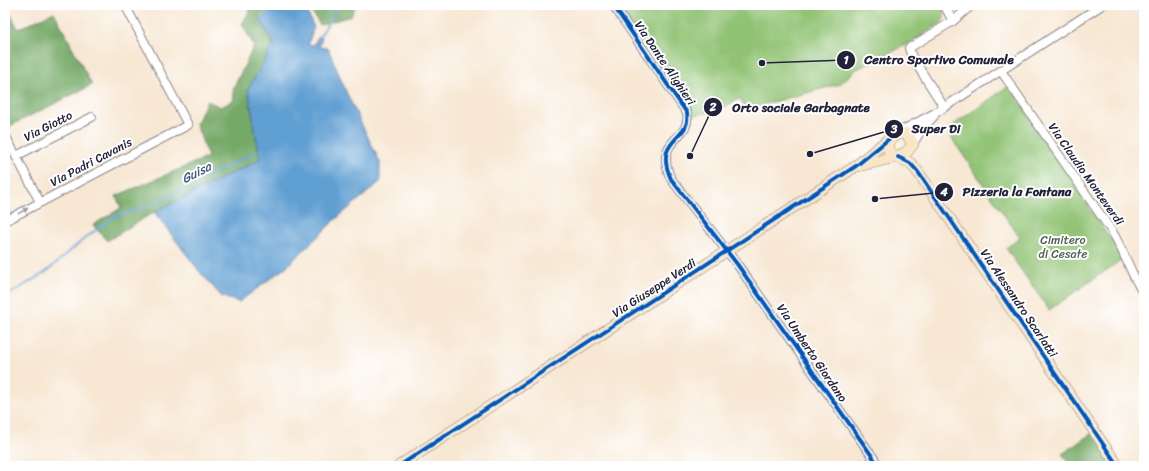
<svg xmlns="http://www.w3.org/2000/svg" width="1149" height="471" viewBox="0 0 1149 471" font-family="Sriracha,sans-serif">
<rect width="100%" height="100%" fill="#fff"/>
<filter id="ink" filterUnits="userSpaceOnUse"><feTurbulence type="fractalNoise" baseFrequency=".025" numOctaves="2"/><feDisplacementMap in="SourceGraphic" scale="8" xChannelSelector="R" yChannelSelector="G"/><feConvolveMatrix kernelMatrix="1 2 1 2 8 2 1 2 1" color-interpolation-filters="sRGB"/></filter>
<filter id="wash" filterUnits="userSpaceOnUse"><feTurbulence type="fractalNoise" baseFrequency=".012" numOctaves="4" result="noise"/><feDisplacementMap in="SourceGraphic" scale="16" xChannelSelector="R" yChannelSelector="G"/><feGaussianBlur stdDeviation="0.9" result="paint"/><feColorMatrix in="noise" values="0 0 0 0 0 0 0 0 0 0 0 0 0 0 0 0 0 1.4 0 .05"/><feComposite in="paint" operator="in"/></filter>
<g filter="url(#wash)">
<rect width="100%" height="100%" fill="#f7e7d3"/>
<!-- green -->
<g fill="#91c374" stroke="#5a7258">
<path d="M617,5H941C944,12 946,17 941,23L910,43L855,70L840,84L746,109L740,98L720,110L695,115L690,112Z"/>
<path d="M1009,86L1091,204L1088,206L1124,258L1049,310L1006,248L1020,238L946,130Z"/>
</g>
<!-- forest -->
<g fill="#74a966" stroke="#4b6650">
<path d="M5,5H7L18,29L54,12L92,85L6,128Z"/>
<path d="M253,5H277L259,16L274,44L248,89L260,159L154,212L107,241L93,225L121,208L116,196L208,157L196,124L207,101L221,107L234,100L233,89L254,46L242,24Z"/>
<path d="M308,5H356L351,16L320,25Z"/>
<path d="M1096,430L1113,466H1071L1062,454Z"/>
</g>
<!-- water -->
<path fill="#609fd2" stroke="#416086" d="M281,5H304L314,27L308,44L313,45L319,36L322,38L319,47L328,48L348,96L380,162V182L335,220L286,267L239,302L222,297L199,271L154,212L260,159L248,89L274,44L259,18Z"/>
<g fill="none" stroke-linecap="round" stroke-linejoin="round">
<!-- stream -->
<g stroke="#609fd2" stroke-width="2">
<path d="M319,38L339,5"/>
<path d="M5,303L10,294L46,272L84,239L115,216L149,206L259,150"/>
</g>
</g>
</g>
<g filter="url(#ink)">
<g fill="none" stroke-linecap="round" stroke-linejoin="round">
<defs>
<g id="street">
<path d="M613,5L687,113C692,141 652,137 671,179L737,264L879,466"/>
<path d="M944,5L953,21"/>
<path d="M1142,5L1144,8"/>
<path d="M1001,71L1113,233C1125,253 1131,275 1144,294"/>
<path d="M944,107L912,57L909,48L953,21L972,5"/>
<path d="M897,133L937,112L1102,5"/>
<path d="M5,135L40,202"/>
<path d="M913,144L921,130L934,116"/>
<path d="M16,156L92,117"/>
<path d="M5,221L188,125L125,5"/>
</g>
<g id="secondary">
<path d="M906,133L913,144L907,152L896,157L889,151L887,145C891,136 896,134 906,133Z"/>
<path d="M898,157L910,163L918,172L1118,466"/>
<path d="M858,166L896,157"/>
<path d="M399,466L856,166L890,138"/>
</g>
</defs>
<!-- street casing -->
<use href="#street" stroke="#8c8487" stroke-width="10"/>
<!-- secondary casing -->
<use href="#secondary" stroke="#8c8487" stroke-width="12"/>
<!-- street -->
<use href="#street" stroke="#fff" stroke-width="8"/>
<!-- secondary -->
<use href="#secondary" stroke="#fbe6c4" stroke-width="11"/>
<defs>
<g id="cycleway">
<path d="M613,5L687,113C692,141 652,137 671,179L737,264L879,466"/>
<path d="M898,157L910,163L918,172L1118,466"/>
<path d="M399,466L856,166L890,138"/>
</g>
</defs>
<!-- cycleway casing -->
<use href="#cycleway" stroke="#fff" stroke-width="6"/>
<!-- cycleway -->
<use href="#cycleway" stroke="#0057b8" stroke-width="4"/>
</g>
<!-- one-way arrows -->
<defs><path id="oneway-solid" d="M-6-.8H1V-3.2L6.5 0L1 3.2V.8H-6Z"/></defs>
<use fill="#9c9ca7" href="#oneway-solid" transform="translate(23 211) rotate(-29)"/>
</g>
<g text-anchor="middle" stroke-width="4" stroke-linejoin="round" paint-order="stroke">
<!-- street labels -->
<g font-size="12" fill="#22223b" stroke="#fff">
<text transform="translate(665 63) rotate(56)" y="4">Via Dante Alighieri</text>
<text transform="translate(48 126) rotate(-27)" y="4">Via Giotto</text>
<text transform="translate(91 162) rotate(-28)" y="4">Via Padri Cavanis</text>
<text transform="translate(1086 174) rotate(55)" y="4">Via Claudio Monteverdi</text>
<text transform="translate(654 288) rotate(-33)" y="4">Via Giuseppe Verdi</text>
<text transform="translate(1019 303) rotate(56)" y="4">Via Alessandro Scarlatti</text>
<text transform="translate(812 353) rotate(56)" y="4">Via Umberto Giordano</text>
</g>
<!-- park labels -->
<g font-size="12" fill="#4e6252" stroke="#fff">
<text x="1063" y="244">Cimitero<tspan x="1063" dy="14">di Cesate</tspan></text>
</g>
<!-- water labels -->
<g font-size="13" font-style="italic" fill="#3e5a7f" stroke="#fff">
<text transform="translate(196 172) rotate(-27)" y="5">Guisa</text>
</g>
</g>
<!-- callouts -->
<path fill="none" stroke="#22223b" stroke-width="1.5" d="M762 63L846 60M690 156L713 107M810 154L894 129M875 199L944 192"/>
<g fill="#22223b" stroke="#fff" stroke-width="1.5">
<circle cx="762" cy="63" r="4"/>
<circle cx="690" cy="156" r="4"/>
<circle cx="810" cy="154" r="4"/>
<circle cx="875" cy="199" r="4"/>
<circle cx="846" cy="60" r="10"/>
<circle cx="713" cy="107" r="10"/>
<circle cx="894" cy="129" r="10"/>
<circle cx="944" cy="192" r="10"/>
</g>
<g font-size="12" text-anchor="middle" font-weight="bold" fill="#fff">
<text x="846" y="64">1</text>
<text x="713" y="111">2</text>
<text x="894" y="133">3</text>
<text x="944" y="196">4</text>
</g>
<g font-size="13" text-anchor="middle" font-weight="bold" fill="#22223b" stroke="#fff" stroke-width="4" stroke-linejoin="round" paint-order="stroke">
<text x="939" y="64">Centro Sportivo Comunale</text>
<text x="801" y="112">Orto sociale Garbagnate</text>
<text x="936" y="133">Super Di</text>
<text x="1017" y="196">Pizzeria la Fontana</text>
</g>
<!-- margin -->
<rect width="1149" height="471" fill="none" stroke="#fff" stroke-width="20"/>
</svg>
